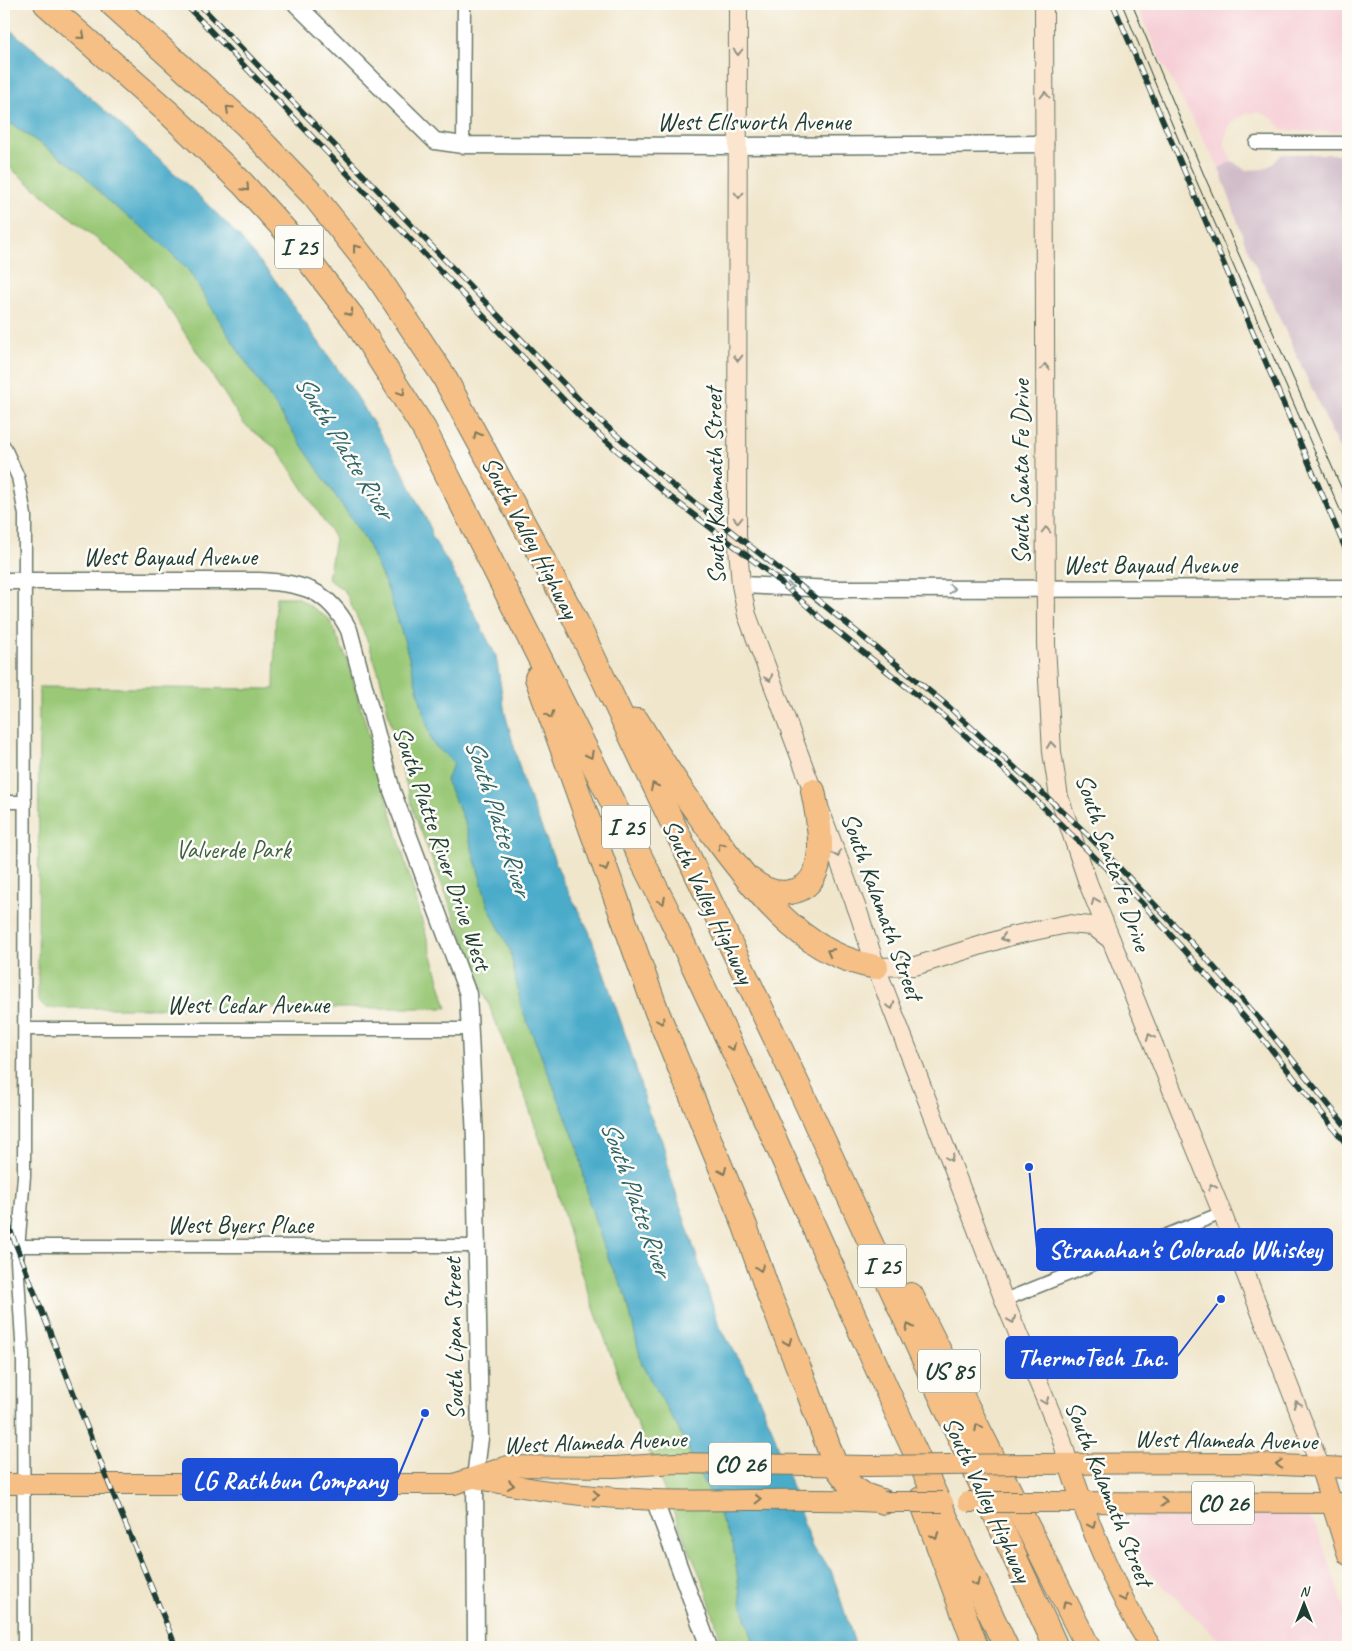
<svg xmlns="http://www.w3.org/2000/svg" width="1352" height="1651" viewBox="0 0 1352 1651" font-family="Caveat,sans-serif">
<rect width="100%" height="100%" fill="#fdfcf7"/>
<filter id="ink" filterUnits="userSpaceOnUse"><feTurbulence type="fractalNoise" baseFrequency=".02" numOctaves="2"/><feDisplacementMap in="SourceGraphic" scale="10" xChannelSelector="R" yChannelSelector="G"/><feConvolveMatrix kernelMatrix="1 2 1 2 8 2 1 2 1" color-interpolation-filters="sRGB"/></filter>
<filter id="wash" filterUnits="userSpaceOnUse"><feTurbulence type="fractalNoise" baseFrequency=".0096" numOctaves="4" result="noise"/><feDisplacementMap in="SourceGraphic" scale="20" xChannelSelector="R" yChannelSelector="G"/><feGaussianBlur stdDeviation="1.12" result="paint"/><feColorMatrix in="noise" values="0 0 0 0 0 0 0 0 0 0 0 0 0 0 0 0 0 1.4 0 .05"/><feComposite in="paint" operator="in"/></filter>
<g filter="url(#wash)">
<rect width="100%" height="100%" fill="#f0e6cc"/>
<!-- built -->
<g fill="#f6cfd7">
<path d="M1137,4H1348V132L1287,131L1282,130L1273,119L1264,114L1257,112L1244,114L1230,125L1227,131L1225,146L1232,161L1219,168L1160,59Z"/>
<path d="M4,1350H8L9,1462H4Z"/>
<path d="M1255,1513L1307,1515L1317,1528L1348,1620V1647H1226L1144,1567L1121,1516L1242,1519Z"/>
</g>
<!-- industrial -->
<path fill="#d1bdc9" d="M1282,154H1348V468L1246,245L1219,168L1232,161L1245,170L1263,169L1273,164Z"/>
<!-- green -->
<g fill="#99c876" stroke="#5c8255">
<path d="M4,119L79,170L108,201L157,239L189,271L238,350L366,541L388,590L405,643L432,743L454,763L446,780L465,823L488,906L510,950L521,1006L578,1147L589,1202L609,1261L626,1295L642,1365L677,1426L733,1544L741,1601L755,1647H723L705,1587L632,1413L579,1267L552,1174L525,1097L415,816L397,751L380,677L368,642L345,591L328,579L335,538L278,450L244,424L171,312L147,280L4,163Z"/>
<path d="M276,597H297L329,619L347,659L447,1008H46L38,1000L39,687L274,689Z"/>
</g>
<!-- water -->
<path fill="#4bacca" stroke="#35747f" d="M4,25L56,67L193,190L238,235L275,280L356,395L402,470L431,529L432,537L449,564L496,656L505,713L524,784L563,881L589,931L629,1045L648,1111L663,1143L670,1175L719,1325L751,1380L771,1426L812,1547L831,1570L856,1647H755L741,1601L733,1544L677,1426L642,1365L626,1295L609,1261L589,1202L578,1147L521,1006L510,950L488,906L465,823L446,780L454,763L432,743L405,643L388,590L366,541L238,350L189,271L157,239L108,201L79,170L4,119Z"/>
</g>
<g filter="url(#ink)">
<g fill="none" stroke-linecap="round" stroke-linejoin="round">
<defs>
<g id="minor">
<path d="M1256,143H1348"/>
<path d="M463,145L464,4"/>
<path d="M4,446L18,477L25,515L24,1176L17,1261L23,1356L24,1647"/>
<path d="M4,802H25"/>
<path d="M25,1029H470"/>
<path d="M4,1246H476"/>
<path d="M1004,1300L1222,1213"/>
</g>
<g id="tertiary">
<path d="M296,4L435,141L463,145L739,146L1045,144"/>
<path d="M4,581H259C302,583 328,589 349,630L392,791L468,994L475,1138L480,1438L475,1478L476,1647"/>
<path d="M741,585L835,589L1348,588"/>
<path d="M654,1499L709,1647"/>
</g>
<g id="secondary">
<path d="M738,4L737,535L741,585L747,615L859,914L876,967L1004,1300L1061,1437L1069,1464"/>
<path d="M1044,4L1046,644L1052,752L1059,797L1067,820L1088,883L1222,1213L1320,1466"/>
<path d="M876,967L915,966L1011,936L1067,924L1093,926L1111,940"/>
</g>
<g id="primary">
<path d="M1028,1464L1239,1463L1348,1468"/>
<path d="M1069,1464C1090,1527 1115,1592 1151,1647"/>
<path d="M1320,1466L1348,1555"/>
<path d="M475,1478C534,1491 596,1498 656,1500C730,1502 803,1497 877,1502"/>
<path d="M4,1484H454L508,1466L614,1467L675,1463L869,1466"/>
<path d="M1047,1502L1348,1503"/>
</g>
<g id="motorway">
<path d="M46,4L169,113L242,183L284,229L354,319L424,429L671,918L765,1118L904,1428L1006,1647"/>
<path d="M112,4L245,124L314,196L376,274L443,375L574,617L804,1098L1056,1647"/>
<path d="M537,678L657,1012L745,1226L770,1297L808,1391L835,1465L851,1486L864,1495L884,1502"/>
<path d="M637,721C665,767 694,810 727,853C766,904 809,956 876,967"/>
<path d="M751,880C762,889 776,895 790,892C833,886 819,820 813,791"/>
<path d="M911,1295L1088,1647"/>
<path d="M921,1499L976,1647"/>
</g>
</defs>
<!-- minor casing -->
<use href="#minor" stroke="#687869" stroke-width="15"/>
<!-- tertiary casing -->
<use href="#tertiary" stroke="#687869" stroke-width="19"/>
<!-- secondary casing -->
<use href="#secondary" stroke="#687869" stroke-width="20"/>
<!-- primary casing -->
<use href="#primary" stroke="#687869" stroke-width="22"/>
<!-- motorway casing -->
<use href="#motorway" stroke="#687869" stroke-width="26"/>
<!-- minor -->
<use href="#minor" stroke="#fff" stroke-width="12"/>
<!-- tertiary -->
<use href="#tertiary" stroke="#fff" stroke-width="16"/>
<!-- secondary -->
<use href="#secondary" stroke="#fbe5cf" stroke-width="18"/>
<!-- primary -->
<use href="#primary" stroke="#f5bf86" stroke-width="20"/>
<!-- motorway -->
<use href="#motorway" stroke="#f5bf86" stroke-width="24"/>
<!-- tram -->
<g stroke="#1f3d34" stroke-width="1">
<path d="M1122,4L1182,148L1348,528"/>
<path d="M1132,4L1204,175L1348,503"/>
</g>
<defs>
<g id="rail">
<path d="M185,4L585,422L664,492L771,574L824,621L942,715L1011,776L1142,903L1255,1029L1348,1146"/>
<path d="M199,4L593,414L671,484L792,579L949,707L1086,833L1206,958L1263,1023L1348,1129"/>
<path d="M1113,4L1348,555"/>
<path d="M4,1214L109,1484L176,1647"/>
</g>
</defs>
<!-- rail casing -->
<use href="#rail" stroke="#1f3d34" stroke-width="5.5"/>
<!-- rail -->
<use href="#rail" stroke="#fdfcf7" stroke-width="4" stroke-dasharray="11" stroke-linecap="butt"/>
<defs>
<g id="primary-bridge">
<path d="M869,1466L1028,1464"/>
<path d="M884,1502H943"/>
<path d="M968,1502H1047"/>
</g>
</defs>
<!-- primary-bridge casing -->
<use href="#primary-bridge" stroke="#687869" stroke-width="22" stroke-linecap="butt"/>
<!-- primary-bridge -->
<use href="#primary-bridge" stroke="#f5bf86" stroke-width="20"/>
</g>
<!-- one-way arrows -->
<defs><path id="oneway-chevron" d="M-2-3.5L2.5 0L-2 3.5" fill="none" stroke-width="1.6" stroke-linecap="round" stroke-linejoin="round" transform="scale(1.25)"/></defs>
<g stroke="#7f7859">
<use href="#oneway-chevron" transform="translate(82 36) rotate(41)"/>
<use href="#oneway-chevron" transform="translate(229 109) rotate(-137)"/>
<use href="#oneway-chevron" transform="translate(246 188) rotate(46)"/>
<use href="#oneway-chevron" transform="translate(356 248) rotate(-128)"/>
<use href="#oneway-chevron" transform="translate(350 313) rotate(55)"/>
<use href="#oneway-chevron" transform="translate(402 392) rotate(59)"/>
<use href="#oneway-chevron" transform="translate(477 435) rotate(-118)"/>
<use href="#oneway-chevron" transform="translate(550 715) rotate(70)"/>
<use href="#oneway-chevron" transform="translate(590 755) rotate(63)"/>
<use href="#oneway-chevron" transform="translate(654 786) rotate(-116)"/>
<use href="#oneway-chevron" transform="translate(721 846) rotate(-128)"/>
<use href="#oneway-chevron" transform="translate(605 868) rotate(70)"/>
<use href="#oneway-chevron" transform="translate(662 901) rotate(64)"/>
<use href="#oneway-chevron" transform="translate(830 952) rotate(-152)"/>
<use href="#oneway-chevron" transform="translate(661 1021) rotate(69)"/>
<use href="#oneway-chevron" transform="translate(732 1047) rotate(65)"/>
<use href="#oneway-chevron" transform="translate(723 1171) rotate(67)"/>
<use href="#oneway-chevron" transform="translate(760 1268) rotate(72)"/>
<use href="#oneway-chevron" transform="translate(909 1327) rotate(-114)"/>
<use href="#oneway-chevron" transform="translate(788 1342) rotate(68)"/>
<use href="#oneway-chevron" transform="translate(978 1427) rotate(-117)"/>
<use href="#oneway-chevron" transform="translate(1279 1464) rotate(-178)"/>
<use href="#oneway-chevron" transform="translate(511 1485) rotate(8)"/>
<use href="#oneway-chevron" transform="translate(596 1495) rotate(5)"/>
<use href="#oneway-chevron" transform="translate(758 1499) rotate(-1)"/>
<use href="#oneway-chevron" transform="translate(1164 1502)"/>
<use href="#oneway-chevron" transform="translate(1092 1525) rotate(65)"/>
<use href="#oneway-chevron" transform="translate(935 1536) rotate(69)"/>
<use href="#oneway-chevron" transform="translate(976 1583) rotate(65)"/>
<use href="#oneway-chevron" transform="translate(1124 1598) rotate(65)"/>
<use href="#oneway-chevron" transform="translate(1066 1604) rotate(-117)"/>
</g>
<g stroke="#8d9182">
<use href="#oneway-chevron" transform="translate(738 52) rotate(90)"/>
<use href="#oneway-chevron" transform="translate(1045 95) rotate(-90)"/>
<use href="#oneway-chevron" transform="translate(739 195) rotate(90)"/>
<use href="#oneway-chevron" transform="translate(738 358) rotate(90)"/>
<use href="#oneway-chevron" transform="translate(1045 367) rotate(-90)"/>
<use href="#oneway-chevron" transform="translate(738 520) rotate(90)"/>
<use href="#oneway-chevron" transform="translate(1046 530) rotate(-90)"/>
<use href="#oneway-chevron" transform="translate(769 678) rotate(69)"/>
<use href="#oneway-chevron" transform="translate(1051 745) rotate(-96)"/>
<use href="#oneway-chevron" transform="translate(837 854) rotate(70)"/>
<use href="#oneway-chevron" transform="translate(1095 901) rotate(-112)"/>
<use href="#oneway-chevron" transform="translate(1004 938) rotate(163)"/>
<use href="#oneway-chevron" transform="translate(891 1006) rotate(69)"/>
<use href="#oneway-chevron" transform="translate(1150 1037) rotate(-112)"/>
<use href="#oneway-chevron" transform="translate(950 1158) rotate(69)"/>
<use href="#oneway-chevron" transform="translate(1212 1187) rotate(-112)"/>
<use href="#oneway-chevron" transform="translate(1012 1320) rotate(68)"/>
<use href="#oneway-chevron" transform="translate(1045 1401) rotate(69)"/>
<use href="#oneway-chevron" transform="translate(1297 1404) rotate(-111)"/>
</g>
<g stroke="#8f9e9a">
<use href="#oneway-chevron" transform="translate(790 587) rotate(2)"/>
<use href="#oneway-chevron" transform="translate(952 589)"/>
</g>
</g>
<g text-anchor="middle" stroke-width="5" stroke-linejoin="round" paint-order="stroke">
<!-- shield labels -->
<g fill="#fdfcf7" stroke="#62766e" stroke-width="1">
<rect x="275" y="225.5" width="48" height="43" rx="4"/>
<rect x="602" y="805.5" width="48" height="43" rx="4"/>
<rect x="858" y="1244.5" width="48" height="43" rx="4"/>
<rect x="918" y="1349.5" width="62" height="43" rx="4"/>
<rect x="709" y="1442.5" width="62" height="43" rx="4"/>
<rect x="1192" y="1481.5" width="62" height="43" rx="4"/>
</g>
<g font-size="24" font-weight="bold" fill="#1f3d34">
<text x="299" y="255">I 25</text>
<text x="626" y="835">I 25</text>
<text x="882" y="1274">I 25</text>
<text x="949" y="1379">US 85</text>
<text x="740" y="1472">CO 26</text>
<text x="1223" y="1511">CO 26</text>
</g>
<!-- street labels -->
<g font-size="25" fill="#1f3d34" stroke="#fdfcf7">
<text x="754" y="130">West Ellsworth Avenue</text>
<text transform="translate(1020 472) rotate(-90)" y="9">South Santa Fe Drive</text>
<text transform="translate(714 486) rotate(-91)" y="9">South Kalamath Street</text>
<text transform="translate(531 537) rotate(62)" y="9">South Valley Highway</text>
<text x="170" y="565">West Bayaud Avenue</text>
<text x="1150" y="573">West Bayaud Avenue</text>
<text transform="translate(443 848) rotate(71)" y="9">South Platte River Drive West</text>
<text transform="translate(1114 862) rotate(71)" y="9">South Santa Fe Drive</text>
<text transform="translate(709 901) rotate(64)" y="9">South Valley Highway</text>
<text transform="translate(883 906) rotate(70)" y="9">South Kalamath Street</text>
<text x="248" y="1013">West Cedar Avenue</text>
<text x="240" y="1233">West Byers Place</text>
<text transform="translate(453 1339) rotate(-91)" y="9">South Lipan Street</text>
<text transform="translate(1226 1439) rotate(1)" y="9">West Alameda Avenue</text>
<text transform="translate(595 1441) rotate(-2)" y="9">West Alameda Avenue</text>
<text transform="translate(1110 1493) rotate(68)" y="9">South Kalamath Street</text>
<text transform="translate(988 1499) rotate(65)" y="9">South Valley Highway</text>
</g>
<!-- park labels -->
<g font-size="25" fill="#3e6044" stroke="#fdfcf7">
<text x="233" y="858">Valverde Park</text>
</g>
<!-- water labels -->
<g font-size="26" font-style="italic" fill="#2e6468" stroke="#fdfcf7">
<text transform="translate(345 446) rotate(58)" y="9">South Platte River</text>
<text transform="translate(499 817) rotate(72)" y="9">South Platte River</text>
<text transform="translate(637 1198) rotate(70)" y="9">South Platte River</text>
</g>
</g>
<!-- callouts -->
<path fill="none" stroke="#1d4ed8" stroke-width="2" d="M1029 1167L1037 1249M1221 1299L1177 1357M425 1413L397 1480"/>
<g fill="#1d4ed8" stroke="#fdfcf7" stroke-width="2">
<circle cx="1029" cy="1167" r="5"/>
<circle cx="1221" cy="1299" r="5"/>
<circle cx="425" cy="1413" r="5"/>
</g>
<g fill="#1d4ed8" stroke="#1d4ed8" stroke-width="2">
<rect x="1037" y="1229" width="295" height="41" rx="5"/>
<rect x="1006" y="1337" width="171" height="41" rx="5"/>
<rect x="183" y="1459" width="214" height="41" rx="5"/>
</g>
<g font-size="26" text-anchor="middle" font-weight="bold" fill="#fff">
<text x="1185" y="1258">Stranahan's Colorado Whiskey</text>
<text x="1092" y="1366">ThermoTech Inc.</text>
<text x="290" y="1489">LG Rathbun Company</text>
</g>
<!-- margin -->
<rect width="1352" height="1651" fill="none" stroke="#fdfcf7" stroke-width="20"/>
<!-- north arrow -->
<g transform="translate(1304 1604)" stroke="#fdfcf7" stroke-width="4" paint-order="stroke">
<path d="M0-4L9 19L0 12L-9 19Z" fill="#1f3d34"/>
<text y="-8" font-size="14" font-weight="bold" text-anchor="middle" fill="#1f3d34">N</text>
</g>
</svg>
